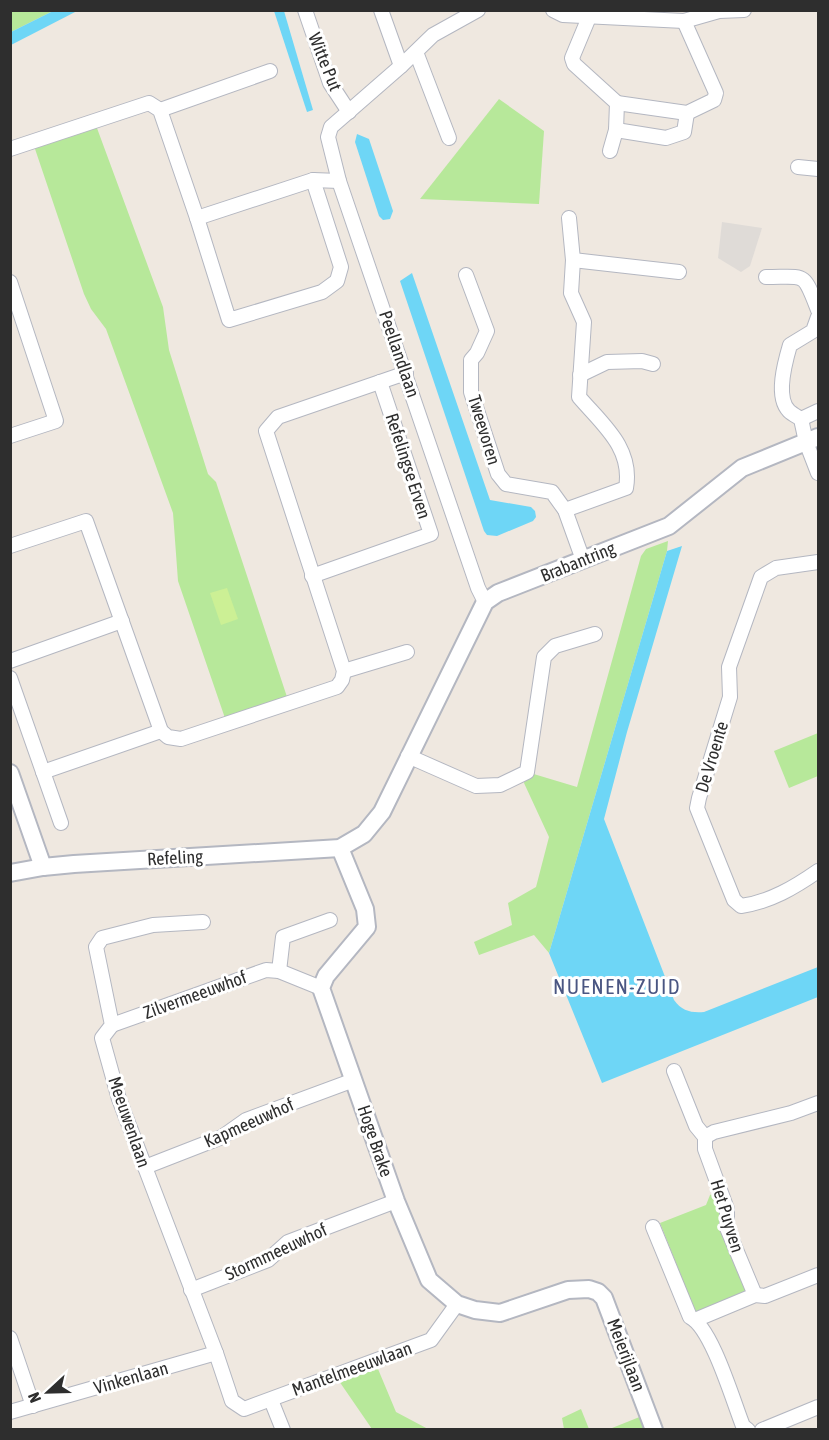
<svg xmlns="http://www.w3.org/2000/svg" width="829" height="1440" viewBox="0 0 829 1440" font-family="'Asap Condensed',sans-serif">
<rect width="100%" height="100%" fill="#efe8e0"/>
<!-- green -->
<g fill="#b7e89a">
<path d="M11,11H53L11,32Z"/>
<path d="M499,99L544,131L539,204L420,199Z"/>
<path d="M94,120L163,307L169,350L208,474L216,482L289,703L227,724L178,581L173,513L106,329L91,309L84,294L32,140Z"/>
<path d="M668,541L667,551L549,953L534,935L479,955L474,942L512,925L508,903L536,887L549,837L524,783L527,772L577,787L641,556L646,549Z"/>
<path d="M818,733V776L789,788L774,751Z"/>
<path d="M716,1192L746,1288L745,1295L699,1312L695,1311L660,1223L706,1205L710,1195Z"/>
<path d="M378,1369L396,1412L428,1429H372L339,1381Z"/>
<path d="M581,1409L589,1429H564L562,1418Z"/>
<path d="M642,1416L646,1430H607Z"/>
</g>
<!-- pitch -->
<path fill="#ccf095" d="M227,588L238,619L221,625L210,593Z"/>
<!-- plaza -->
<path fill="#dfdbd7" d="M722,222L762,228L750,266L741,272L718,258Z"/>
<!-- water -->
<g fill="#6ed6f6">
<path d="M53,11H77L11,45V32Z"/>
<path d="M274,11H284L313,110L307,112Z"/>
<path d="M357,134L369,139L393,211L390,219L383,220L379,216L355,142Z"/>
<path d="M412,273L490,500L531,507L535,511L536,517L533,521L497,536L487,535L484,531L400,281Z"/>
<path d="M682,546L627,732L604,819L674,1000C682,1011 691,1013 704,1012L818,967V997L602,1083L549,953L667,551Z"/>
</g>
<g fill="none" stroke-linecap="round" stroke-linejoin="round">
<defs>
<g id="minor">
<path d="M305,10L330,83L349,112"/>
<path d="M381,10L401,66"/>
<path d="M478,10L433,35L401,66L331,127L328,137L339,181L478,588L485,602"/>
<path d="M553,10L563,15L684,21L719,11L744,10"/>
<path d="M592,10L572,58L574,64L617,103L616,130L610,151"/>
<path d="M416,52L449,138"/>
<path d="M617,103L687,113L714,100L716,93L684,21"/>
<path d="M160,110L270,71"/>
<path d="M616,130L666,138L684,132L687,113"/>
<path d="M10,149L149,103L160,110L197,218L229,320L322,292L337,281L341,267L313,180"/>
<path d="M798,167L818,169"/>
<path d="M197,218L313,180L339,181"/>
<path d="M573,260L679,272"/>
<path d="M466,275L487,331L477,353L471,360V392L498,474L506,484L552,492L565,510L583,560"/>
<path d="M766,277C807,277 803,271 818,310"/>
<path d="M10,282L56,421L10,436"/>
<path d="M818,317L813,331L790,345C785,362 775,397 789,411C792,414 798,417 801,419L806,442L818,473"/>
<path d="M580,375L607,362L642,361L653,364"/>
<path d="M801,419L818,411"/>
<path d="M565,510L626,488C633,448 603,425 579,397L584,322L571,293L573,260L569,218"/>
<path d="M10,546L86,521L161,731L168,737L181,739L337,687L342,680L344,671L266,431L278,417L406,373"/>
<path d="M818,562L776,568L761,577L729,667L730,697L699,798L697,808L734,900L741,906C770,902 795,887 818,871"/>
<path d="M312,576L431,534L380,382"/>
<path d="M10,661L122,621"/>
<path d="M344,671L407,652"/>
<path d="M10,678L61,823"/>
<path d="M408,756L476,786L500,785L527,772L544,657L555,646L595,634"/>
<path d="M43,772L161,731"/>
<path d="M203,922L153,925L102,938L96,947L112,1025L102,1038L119,1099L216,1353L232,1401L244,1409L431,1340L457,1304"/>
<path d="M279,971L283,937L330,920"/>
<path d="M112,1025L266,970L279,971L321,988"/>
<path d="M674,1071L696,1126L705,1137V1149L727,1209V1228L755,1295"/>
<path d="M705,1137L714,1132L791,1113L818,1103"/>
<path d="M145,1167L222,1137L246,1120L354,1080"/>
<path d="M653,1227L690,1317C712,1328 733,1401 743,1426L748,1430"/>
<path d="M191,1290L268,1260L288,1242L396,1201"/>
<path d="M695,1320L755,1295L765,1296L818,1275"/>
<path d="M10,1338L33,1406"/>
<path d="M271,1400L283,1430"/>
<path d="M10,1412L216,1353"/>
<path d="M762,1430L818,1407"/>
</g>
<g id="tertiary">
<path d="M10,773L43,867"/>
<path d="M340,848L365,909L367,927L326,976L321,988L396,1201L429,1280L457,1304L475,1310L500,1313L568,1290L589,1289L598,1292L604,1298L654,1430"/>
<path d="M10,873L43,867L74,864L340,848L364,834L382,812L485,602L498,593L669,526L742,468L818,437"/>
</g>
</defs>
<!-- minor casing -->
<use href="#minor" stroke="#b4b7c1" stroke-width="16"/>
<!-- tertiary casing -->
<use href="#tertiary" stroke="#b4b7c1" stroke-width="20"/>
<!-- minor -->
<use href="#minor" stroke="#fff" stroke-width="14"/>
<!-- tertiary -->
<use href="#tertiary" stroke="#fff" stroke-width="16"/>
</g>
<g text-anchor="middle" stroke-width="6" stroke-linejoin="round" paint-order="stroke">
<!-- street labels -->
<g font-size="18" fill="#2e2e2e" stroke="#fff">
<text transform="translate(325 62) rotate(68)" y="6">Witte Put</text>
<text transform="translate(399 354) rotate(71)" y="6">Peellandlaan</text>
<text transform="translate(484 430) rotate(73)" y="6">Tweevoren</text>
<text transform="translate(408 466) rotate(72)" y="6">Refelingse Erven</text>
<text transform="translate(578 562) rotate(-22)" y="6">Brabantring</text>
<text transform="translate(712 757) rotate(-73)" y="6">De Vroente</text>
<text transform="translate(175 858) rotate(-3)" y="6">Refeling</text>
<text transform="translate(195 995) rotate(-20)" y="6">Zilvermeeuwhof</text>
<text transform="translate(129 1122) rotate(71)" y="6">Meeuwenlaan</text>
<text transform="translate(249 1123) rotate(-24)" y="6">Kapmeeuwhof</text>
<text transform="translate(375 1141) rotate(71)" y="6">Hoge Brake</text>
<text transform="translate(727 1216) rotate(73)" y="6">Het Puyven</text>
<text transform="translate(276 1252) rotate(-25)" y="6">Stormmeeuwhof</text>
<text transform="translate(626 1355) rotate(69)" y="6">Meierijlaan</text>
<text transform="translate(352 1369) rotate(-20)" y="6">Mantelmeeuwlaan</text>
<text transform="translate(131 1378) rotate(-16)" y="6">Vinkenlaan</text>
</g>
<!-- quarter labels -->
<g font-size="21" letter-spacing="1.5" fill="#4a5682" stroke="#fff">
<text x="617" y="994">NUENEN-ZUID</text>
</g>
</g>
<!-- border -->
<rect width="829" height="1440" fill="none" stroke="#2e2e2e" stroke-width="24"/>
<!-- north arrow -->
<g transform="translate(48 1392) rotate(248)" stroke="#ffffff" stroke-width="4.5" paint-order="stroke">
<path d="M0-4.5L10 22L0 15L-10 22Z" fill="#2e2e2e"/>
<text y="-9" font-size="16" font-weight="bold" text-anchor="middle" fill="#2e2e2e">N</text>
</g>
</svg>
